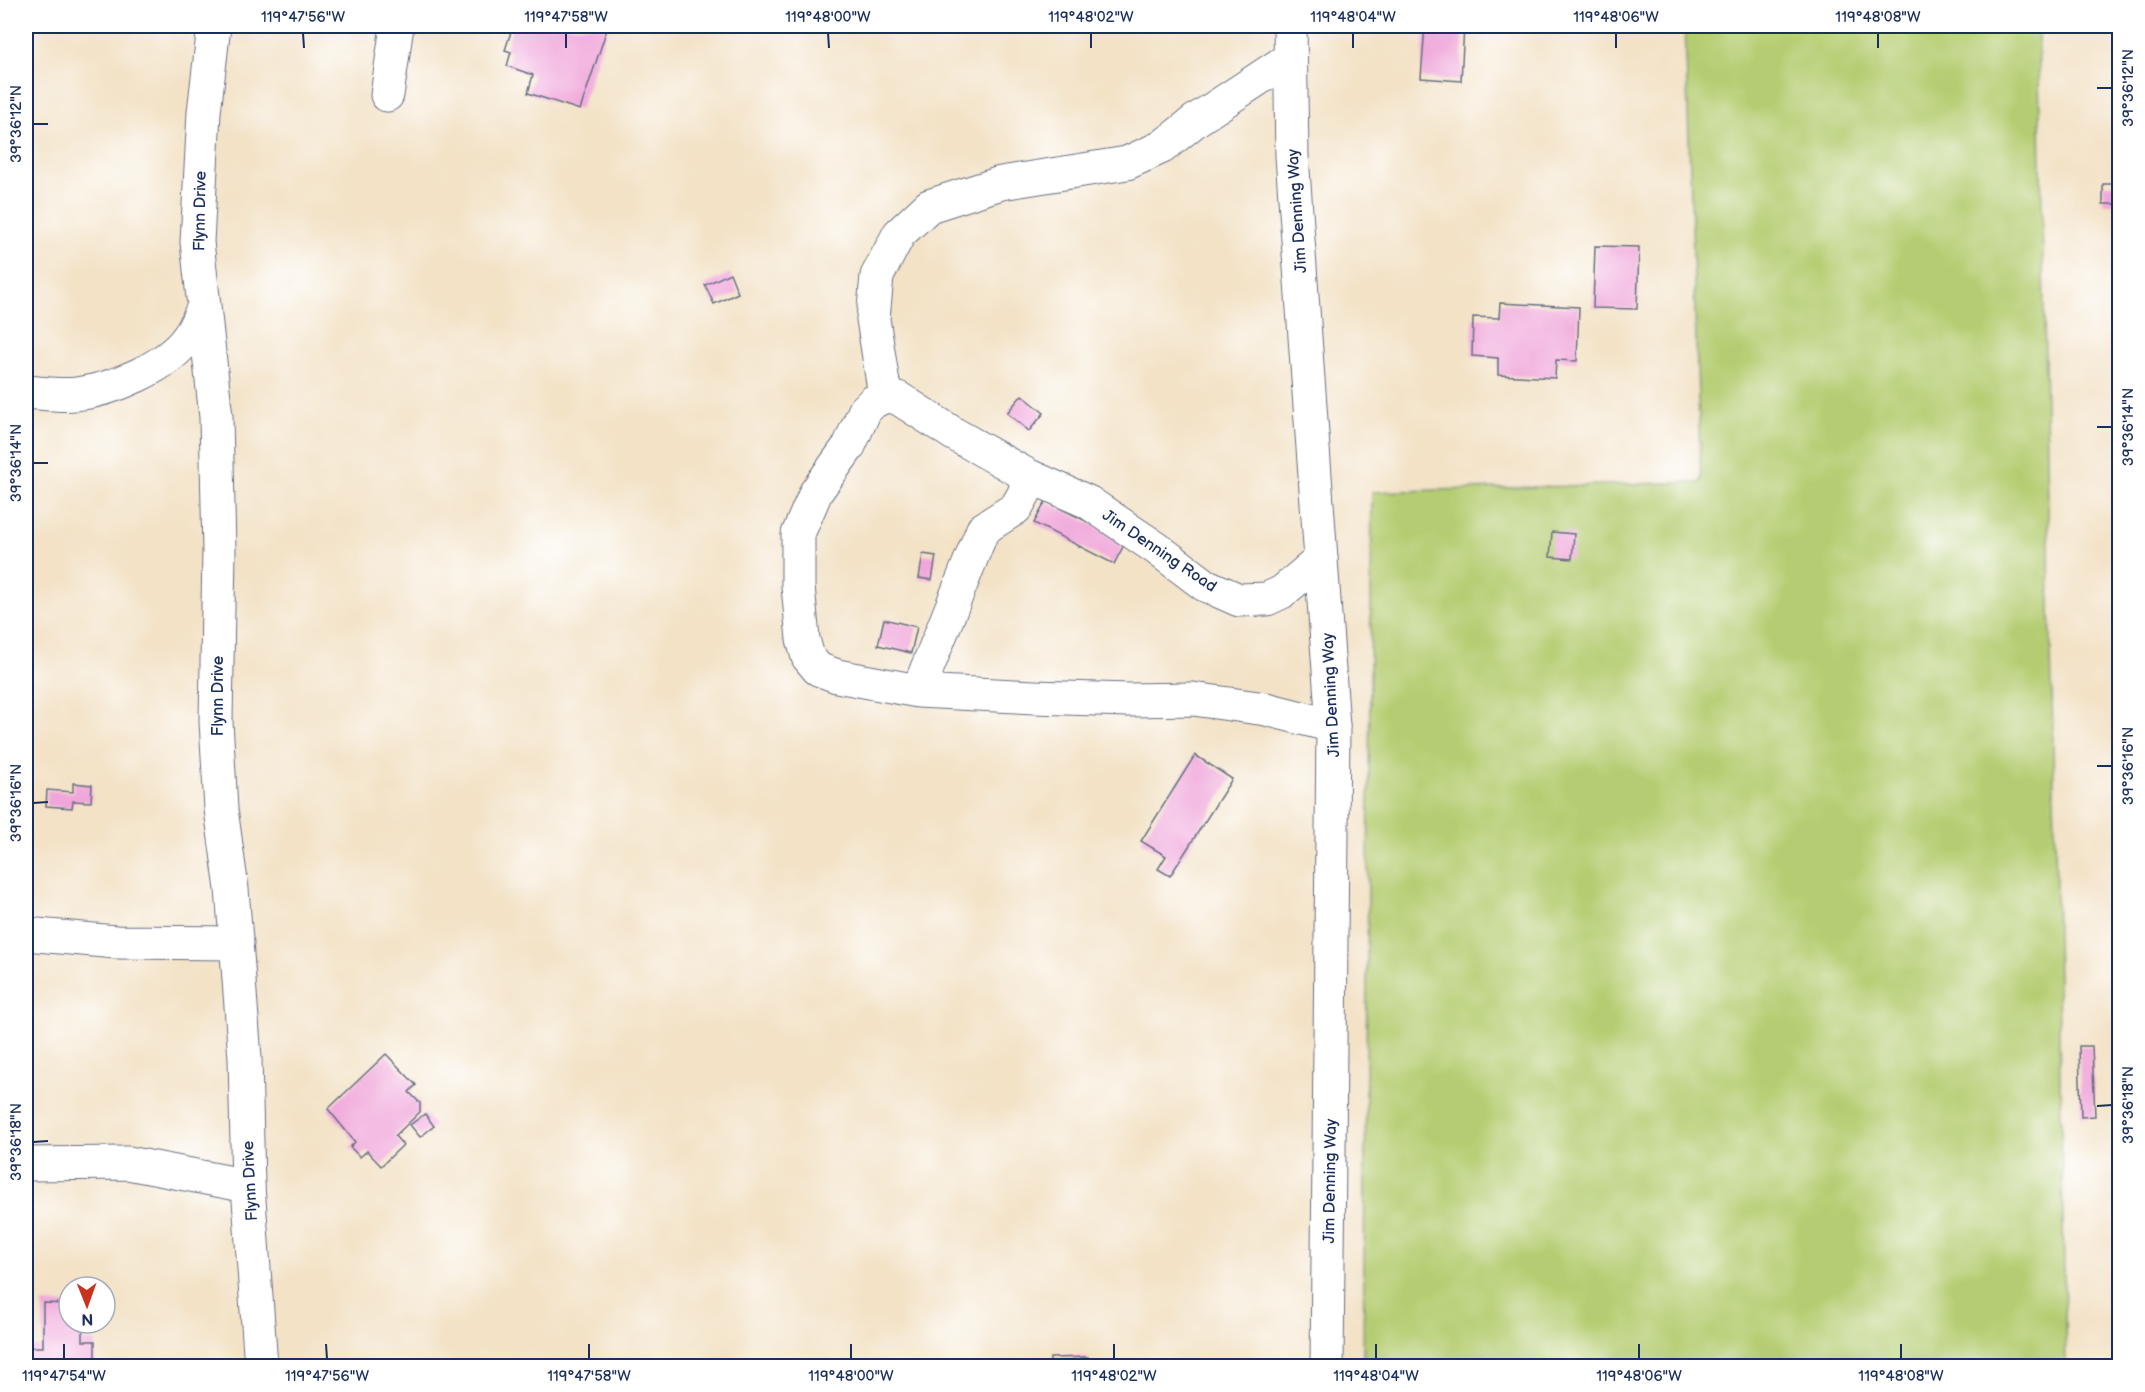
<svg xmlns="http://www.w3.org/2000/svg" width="2145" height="1392" viewBox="0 0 2145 1392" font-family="'Balsamiq Sans',sans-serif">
<rect width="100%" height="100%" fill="#fff"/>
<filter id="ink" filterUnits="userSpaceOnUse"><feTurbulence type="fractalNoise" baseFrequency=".0167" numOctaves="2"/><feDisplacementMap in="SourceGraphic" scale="12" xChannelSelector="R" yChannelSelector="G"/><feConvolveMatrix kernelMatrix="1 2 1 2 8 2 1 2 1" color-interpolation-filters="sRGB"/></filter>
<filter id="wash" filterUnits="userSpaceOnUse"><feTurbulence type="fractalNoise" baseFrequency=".008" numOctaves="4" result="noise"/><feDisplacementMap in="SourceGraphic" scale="24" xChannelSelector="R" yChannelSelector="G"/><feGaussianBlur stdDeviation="1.35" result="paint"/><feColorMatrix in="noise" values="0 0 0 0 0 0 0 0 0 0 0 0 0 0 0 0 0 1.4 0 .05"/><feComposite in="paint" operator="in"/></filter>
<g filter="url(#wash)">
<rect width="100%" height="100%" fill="#f3e2c6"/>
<!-- green -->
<path fill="#b5cd72" stroke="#687e68" stroke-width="1.5" d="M1685,26H2038L2066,1366H1363L1372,492L1701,482Z"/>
<g id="blocks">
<!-- building -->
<g fill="#f0a6da">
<path d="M513,26H597L607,29L580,110L528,93L533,75L507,66L511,52L505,50Z"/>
<path d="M1425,26H1464L1461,81L1421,78Z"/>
<rect x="2103" y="184" width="17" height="20"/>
<path d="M1595,246L1639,247L1637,309L1593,308Z"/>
<path d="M730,273L738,293L714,304L705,285Z"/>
<path d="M1500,303L1579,307L1577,361L1556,360L1555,378L1498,375V358L1472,356L1473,317L1499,318Z"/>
<path d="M1022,395L1044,413L1029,431L1007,413Z"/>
<path d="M1046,501L1126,541L1114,564L1034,523Z"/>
<path d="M1552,532L1574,534L1572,559L1550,557Z"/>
<path d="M923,554L936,556L932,580L919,578Z"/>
<path d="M884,619L917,627L911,653L878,645Z"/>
<path d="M1195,755L1232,779L1170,876L1158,869L1166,856L1141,841Z"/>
<path d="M73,783L92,785L91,802L73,801L72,808L46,806L47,790L73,792Z"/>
<path d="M2079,1046H2092L2095,1116L2081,1117Z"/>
<path d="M386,1054L416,1085L409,1092L420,1103V1112L395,1136L403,1145L381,1166L367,1151L360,1157L350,1147L355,1142L328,1109Z"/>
<path d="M425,1114L434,1126L420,1137L410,1125Z"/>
<path d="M43,1303L69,1304V1323H83V1341H95V1366H29V1347H43Z"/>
<path d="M1088,1357V1366H1050V1358Z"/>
</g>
</g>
</g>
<g filter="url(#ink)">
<use href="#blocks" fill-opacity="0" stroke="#676e82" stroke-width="1.5"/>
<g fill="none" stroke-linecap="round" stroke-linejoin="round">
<defs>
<g id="minor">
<path d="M214,26L204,112L197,242L216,417L219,550L216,721L221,809L232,889L245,1058L248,1186L261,1366"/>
<path d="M1290,26L1292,156L1333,726L1327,1366"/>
<path d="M387,95L397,26"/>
<path d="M26,392C42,393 60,396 76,394C112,390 168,367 189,336C195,328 199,317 203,308"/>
<path d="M885,396L873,319L877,276L899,234L929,206L1001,183L1127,163L1162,147L1196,120L1290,58"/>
<path d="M1027,475L1088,502L1156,548L1205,585L1239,600L1267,599L1282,592L1321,559"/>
<path d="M918,691L983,529L1016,508L1025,492L1027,475L954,434L898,398L885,396L873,402L865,410L849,446L816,492L798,534V586L803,639L808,657L818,669L837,676L918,691L1034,697L1128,700L1193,699L1266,709L1333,726"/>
<path d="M26,934L116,942L237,943"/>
<path d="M26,1164L128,1163L248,1186"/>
</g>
</defs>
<!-- minor casing -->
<use href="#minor" stroke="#676e82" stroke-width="35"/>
<!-- minor -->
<use href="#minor" stroke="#fff" stroke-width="33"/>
</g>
</g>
<!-- ticks -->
<path fill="none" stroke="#1b2f5e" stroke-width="2" d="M303,33L304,48M566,33V48M828,33L829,48M1091,33V48M1353,33V48M1616,33V48M1878,33V48M2097,88H2112M33,124H48M2097,427H2112M33,463H48M2097,766H2112M33,803L48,802M2097,1106L2112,1105M33,1142L48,1141M64,1344V1359M326,1344L327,1359M589,1344V1359M851,1344V1359M1114,1344V1359M1376,1344V1359M1639,1344V1359M1901,1344V1359"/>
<g text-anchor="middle" stroke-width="6" stroke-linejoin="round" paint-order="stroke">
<!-- street labels -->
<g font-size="16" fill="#1b2f5e" stroke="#fff">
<text transform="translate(199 211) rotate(-89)" y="6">Flynn Drive</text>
<text transform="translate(1296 211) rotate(-94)" y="6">Jim Denning Way</text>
<text transform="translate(1160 550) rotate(34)" y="6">Jim Denning Road</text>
<text transform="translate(1330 695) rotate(-93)" y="6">Jim Denning Way</text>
<text transform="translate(217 696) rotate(-90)" y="6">Flynn Drive</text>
<text transform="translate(249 1181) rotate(-93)" y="6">Flynn Drive</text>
<text transform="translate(1329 1181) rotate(-89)" y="6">Jim Denning Way</text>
</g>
</g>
<!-- margin -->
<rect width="2145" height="1392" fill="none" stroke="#fff" stroke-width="66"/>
<!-- north arrow -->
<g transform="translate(87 1305) rotate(179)"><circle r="28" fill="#ffffff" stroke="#a4acbf" stroke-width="1.5"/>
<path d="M0-4.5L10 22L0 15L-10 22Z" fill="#c8321e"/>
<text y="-9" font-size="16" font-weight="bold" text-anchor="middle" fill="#1b2f5e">N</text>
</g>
<rect x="33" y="33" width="2079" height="1326" fill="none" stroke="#1b2f5e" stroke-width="2"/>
<g font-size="15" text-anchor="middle" fill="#1b2f5e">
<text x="303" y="22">119°47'56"W</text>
<text x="566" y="22">119°47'58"W</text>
<text x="828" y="22">119°48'00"W</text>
<text x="1091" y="22">119°48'02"W</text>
<text x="1353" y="22">119°48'04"W</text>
<text x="1616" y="22">119°48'06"W</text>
<text x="1878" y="22">119°48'08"W</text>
<text transform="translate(2128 88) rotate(-90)" y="5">39°36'12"N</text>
<text transform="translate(16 124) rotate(-90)" y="5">39°36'12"N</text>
<text transform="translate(2128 427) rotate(-90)" y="5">39°36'14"N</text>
<text transform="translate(16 463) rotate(-90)" y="5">39°36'14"N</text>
<text transform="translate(2128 766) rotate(-90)" y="5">39°36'16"N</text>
<text transform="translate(16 803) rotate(-90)" y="5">39°36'16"N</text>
<text transform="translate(2128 1105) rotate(-90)" y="5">39°36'18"N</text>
<text transform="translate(16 1142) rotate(-90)" y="5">39°36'18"N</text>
<text x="64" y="1381">119°47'54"W</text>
<text x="327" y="1381">119°47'56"W</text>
<text x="589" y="1381">119°47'58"W</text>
<text x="851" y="1381">119°48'00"W</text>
<text x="1114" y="1381">119°48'02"W</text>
<text x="1376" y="1381">119°48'04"W</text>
<text x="1639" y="1381">119°48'06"W</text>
<text x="1901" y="1381">119°48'08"W</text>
</g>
</svg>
